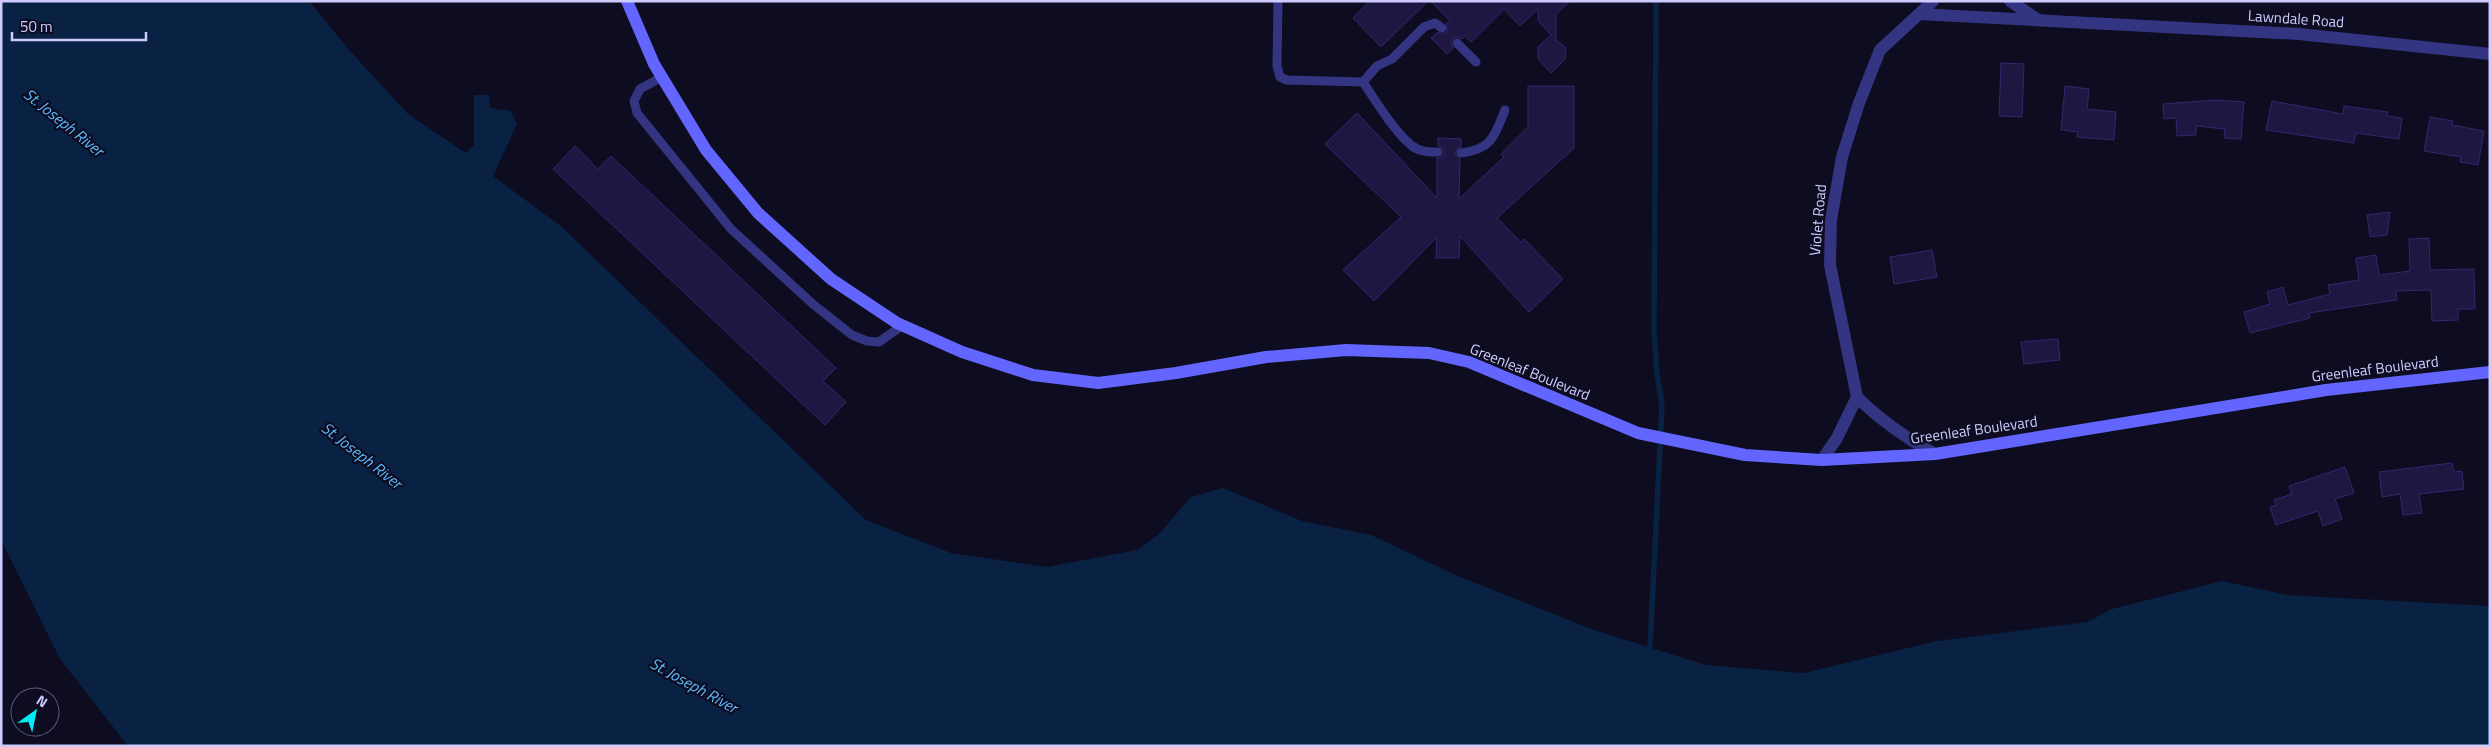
<svg xmlns="http://www.w3.org/2000/svg" width="2491" height="747" viewBox="0 0 2491 747" font-family="'Titillium Web',sans-serif">
<rect width="100%" height="100%" fill="#0e0c20"/>
<!-- water -->
<path fill="#092142" d="M1,1H309L350,51L408,114L466,153L474,145V95H489L490,108L511,111L517,124L493,176L562,227L866,520L951,553L1047,567L1137,550L1158,535L1191,497L1223,488L1302,521L1371,535L1460,577L1597,631L1706,665L1804,673L1937,641L2087,622L2112,609L2222,581L2287,595L2490,606V746H128L60,659L1,540Z"/>
<g fill="none" stroke-linecap="round" stroke-linejoin="round">
<!-- stream -->
<path stroke="#092142" stroke-width="5.5" d="M1650,647L1662,405L1657,373L1654,333L1656,1"/>
</g>
<!-- building -->
<g fill="#1d1742" stroke="#32276f">
<path d="M1370,1H1428L1381,47L1353,18Z"/>
<path d="M1431,1H1570L1556,14V40L1566,48L1565,59L1551,73L1538,59V47L1551,35L1538,21V9L1520,26L1504,9L1471,42L1465,36L1462,39L1458,37L1453,38L1451,42L1453,48L1447,54L1431,38L1438,32L1442,34L1447,32L1446,24L1450,21Z"/>
<path d="M2001,63L2024,64L2022,117L1999,116Z"/>
<path d="M1528,86H1574V148L1497,218L1521,242L1524,239L1563,279L1529,312L1460,236L1459,258H1436L1437,237L1374,301L1343,270L1401,217L1325,144L1357,113L1437,198V158L1442,157L1444,153L1443,148L1438,146V138L1461,139V147L1457,149L1455,154L1460,159L1459,199L1504,157L1501,154L1528,127Z"/>
<path d="M2065,86L2089,89L2087,109L2116,112L2114,140L2077,137L2078,132L2061,130Z"/>
<path d="M2215,100L2244,102L2241,139L2224,138L2225,129L2196,126V135L2177,136L2176,118L2164,119L2163,104Z"/>
<path d="M2272,101L2343,114L2344,106L2388,112L2387,116L2402,118L2399,139L2356,133L2354,143L2266,130Z"/>
<path d="M2430,117L2453,121L2452,125L2484,131L2478,165L2460,162L2461,157L2424,151Z"/>
<path d="M575,146L598,169L611,156L836,368L823,381L846,402L825,425L553,169Z"/>
<path d="M2390,212L2387,235L2370,237L2367,215Z"/>
<path d="M2429,238L2430,270L2474,269L2475,309H2458V320L2432,321L2431,290L2396,291L2397,300L2309,313L2310,318L2250,333L2244,312L2270,304L2267,292L2283,287L2288,305L2330,294L2328,285L2359,280L2356,258L2376,255L2379,275L2410,271L2409,239Z"/>
<path d="M1932,250L1937,277L1894,284L1890,257Z"/>
<path d="M2058,339L2060,360L2024,364L2021,342Z"/>
<path d="M2452,463L2454,472L2462,471L2464,489L2419,494L2422,513L2403,515L2400,494L2382,497L2379,472Z"/>
<path d="M2345,467L2354,493L2335,499L2342,519L2323,526L2318,511L2276,525L2270,507L2276,505L2274,500L2292,494L2289,486Z"/>
</g>
<g fill="none" stroke-linecap="round" stroke-linejoin="round">
<!-- lane -->
<g stroke="#343582" stroke-width="9">
<path d="M1278,1L1277,66L1280,77L1287,80L1363,82"/>
<path d="M1457,43L1476,62"/>
<path d="M662,77L640,89L634,101L637,113L731,229L814,305L852,335L867,341L879,342L903,325"/>
<path d="M1438,152C1428,152 1419,152 1411,145C1394,131 1375,100 1363,82L1377,66L1392,59L1424,27L1435,23L1442,28"/>
<path d="M1461,153C1492,149 1494,137 1505,110"/>
</g>
<!-- street -->
<g stroke="#343582" stroke-width="12">
<path d="M2010,1L2037,19"/>
<path d="M1919,14L2299,34L2490,54"/>
<path d="M1857,397C1881,421 1906,438 1935,454"/>
<path d="M1822,460L1837,438L1857,397L1830,265L1831,220L1842,157L1859,103L1880,50L1933,1"/>
</g>
<!-- secondary -->
<path stroke="#6266ff" stroke-width="12" d="M627,1L654,64L706,150L758,213L831,279L897,323L962,352L1033,375L1098,383L1176,373L1266,357L1346,350L1429,353L1469,362L1638,433L1745,455L1822,460L1935,454L2326,390L2490,372"/>
</g>
<g text-anchor="middle" stroke-width="4.5" stroke-linejoin="round" paint-order="stroke">
<!-- street labels -->
<g font-size="15" fill="#cecbff" stroke="#0e0c20">
<text transform="translate(2296 19) rotate(4)" y="5">Lawndale Road</text>
<text transform="translate(1818 220) rotate(-85)" y="5">Violet Road</text>
<text transform="translate(2375 369) rotate(-7)" y="5">Greenleaf Boulevard</text>
<text transform="translate(1530 372) rotate(22)" y="5">Greenleaf Boulevard</text>
<text transform="translate(1974 430) rotate(-8)" y="5">Greenleaf Boulevard</text>
</g>
<!-- water labels -->
<g font-size="16" font-style="italic" fill="#59bbff" stroke="#0e0c20">
<text transform="translate(64 122) rotate(39)" y="6">St. Joseph River</text>
<text transform="translate(362 455) rotate(38)" y="6">St. Joseph River</text>
<text transform="translate(694 685) rotate(29)" y="6">St. Joseph River</text>
</g>
</g>
<!-- border -->
<rect width="2491" height="747" fill="none" stroke="#cecbff" stroke-width="5"/>
<!-- north arrow -->
<g transform="translate(35 712) rotate(33)"><circle r="24" fill="#0e0c20" stroke="#5b5879"/>
<path d="M0-4L9 19L0 12L-9 19Z" fill="#00ebf6"/>
<text y="-8" font-size="14" font-weight="bold" text-anchor="middle" fill="#cecbff">N</text>
</g>
<!-- scale -->
<path d="M12 32v8h134v-8" fill="none" stroke="#cecbff" stroke-width="2.5"/>
<text x="20" y="32" font-size="15" fill="#cecbff" stroke="#0e0c20" stroke-width="4" paint-order="stroke">50 m</text>
</svg>
